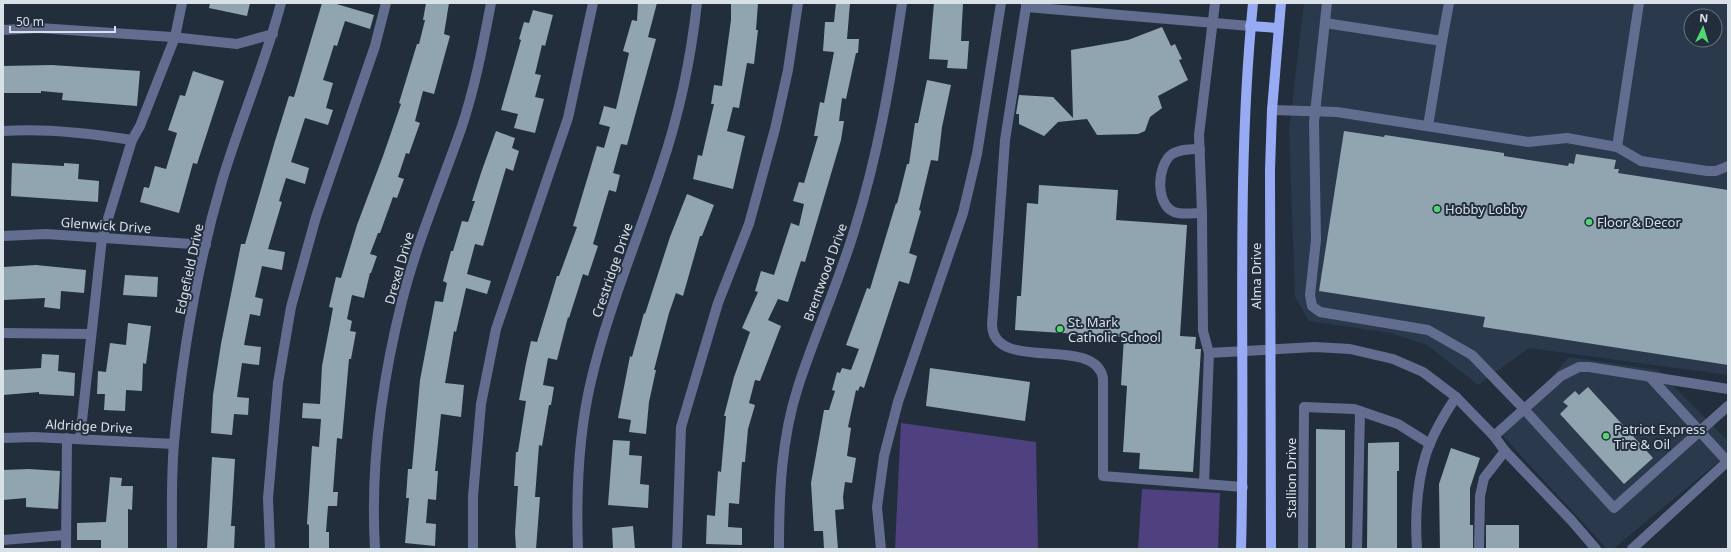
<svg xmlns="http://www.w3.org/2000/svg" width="1731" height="552" viewBox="0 0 1731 552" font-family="'Noto Sans',sans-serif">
<rect width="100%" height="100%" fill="#222e3b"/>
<!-- built -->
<g fill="#2a394b" fill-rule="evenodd">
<path d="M1304,3H1728V375L1529,348L1478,385L1427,345L1390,333L1309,321L1295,297L1289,130ZM1691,16H1715V40H1691Z"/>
<path d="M1569,357L1658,370L1728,441V454L1613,549H1607L1502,435Z"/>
</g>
<!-- green -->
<g fill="#4f4180">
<path d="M901,423L1036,442L1038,549H895Z"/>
<path d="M1142,489L1220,493L1218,549H1138Z"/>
</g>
<!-- building -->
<g fill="#91a5b0">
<path d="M210,3H250L247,16L209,8Z"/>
<path d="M322,3H333L374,15L370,29L345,21L337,46L334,45L323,80L333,83L326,108L333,110L328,125L305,118L291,162L309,168L305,184L286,178L279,201L282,202L268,249L285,252L282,270L262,266L255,297L263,299L260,316L250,314L244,345L261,347L259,365L242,363L237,397L249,398L248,415L234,414L232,435L211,433L213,395L221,344L241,244H245L275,141L289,96L294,97Z"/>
<path d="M426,3H449L444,34L450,36L434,94L423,91L415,121L420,123L409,154L406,153L398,177L404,179L397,198L393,197L380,233H378L370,254L377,256L371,273H370L364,298L352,295L347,319L352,321L350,331L356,332L351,359H349L342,439L337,438L333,492H338L337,506H328L326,532H329V549H309V525L307,524L312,446L319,447L321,419L302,418L303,403L320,404L322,366L333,308L329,307L336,277L341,278L357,225L383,156L401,104L399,103L417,44H419L425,20H423Z"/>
<path d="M638,3H657L648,37L656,39L627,145L621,144L613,173L620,175L616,192L609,190L593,244L598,246L588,276L583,274L569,318L568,317L557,360L548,358L543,385L554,387L551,405H549L542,446L539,445L535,497H540L536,549H516L515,533L518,486H514L516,452H518L526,401L519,400L526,363L531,341L537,342L557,276H559L577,227L573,226L597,146L604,148L610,127L599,124L604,106L616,109L629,53L623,51L632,20L637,21Z"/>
<path d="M731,3H758L756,30H758L754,64L747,63L739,108L733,107L727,131L745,136L733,189L693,179L698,155L702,156L714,104H711L714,85L722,86L731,20Z"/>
<path d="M836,3H850L847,39H859L858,53H856L846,99L842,98L839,121H844L841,140L805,262L801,261L788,302L778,299L768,320L781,326L760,381L755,380L749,403L755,405L748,429L745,462H742L739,504L729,503L728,527L742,528V545L706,544L707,515L715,516L718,471L721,472L726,416H724L734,377L750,332L742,328L758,292L755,291L761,271L774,275L791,223L799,226L804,204L793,201L799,182L804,183L818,136H814L820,102L824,103L834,52L823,51L825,22H834Z"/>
<path d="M934,3H963L961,41H969L967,69L947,68L948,60L929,59Z"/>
<path d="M533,10L553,15L545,46L542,45L535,74L541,75L535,97L544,99L535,133L514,128L518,114L501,110L521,40L519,39L524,22L529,23Z"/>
<path d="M1162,27L1171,46L1175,44L1182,59L1179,60L1188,80L1158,96L1162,108L1150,117L1145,131L1138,134L1097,135L1087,119L1058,122L1044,136L1019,124V114H1016L1019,95L1053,97L1073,118L1071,50L1128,40Z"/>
<path d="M52,65L140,71L137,106L62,100L63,93L41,91V93H3V66Z"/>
<path d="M193,71L224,81L197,164L193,163L179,213L140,202L144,187L149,188L155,166L166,169L177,133L168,130L180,95L185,96Z"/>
<path d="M927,80L951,85L942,127L938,161L931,160L919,210L921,211L909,253L917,256L909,284L899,281L864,388L860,386L858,391L856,390L848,427L851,428L847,456L856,458L852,483L845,482L843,497L844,509L835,510L838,549H824L823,531H814L811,483L824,410H829L835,391L832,390L837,372L840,373L842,368L851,370L859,349L846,345L867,288L870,289L896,203L897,204L907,164H909L915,123H918Z"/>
<path d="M496,131L515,138L512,148L519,151L513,171L506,168L483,246L475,244L467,274L491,281L487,294L466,288L456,332L454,331L445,383L464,385L461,417L441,414L435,471H438L436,500L428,499L426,523L436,524L435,546L405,543L409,498H406L408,469H412L420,380L435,301L443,302L447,283L443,281L451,251H453L462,221L468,222L475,201H472L482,170Z"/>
<path d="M1344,131L1384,137L1385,135L1504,153V156L1568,166L1569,163L1574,164L1576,154L1616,160L1614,169H1619L1618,173L1728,190V365L1483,327L1485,317L1319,291Z"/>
<path d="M12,163L64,166V163L79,164L78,179L99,181L98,202L11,196Z"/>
<path d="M1039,185L1118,190L1116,220L1187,225L1180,336L1196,337L1195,349H1201L1193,472L1139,469L1140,453L1123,452L1127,386L1121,385L1124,337L1015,330L1017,296H1021L1027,203L1038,204Z"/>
<path d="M687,194L714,205L702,236H700L683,296L676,293L669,313L654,370H656L649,402L646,434L629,432L631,420L618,418L630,356L632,357L644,313L645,314L670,237Z"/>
<path d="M36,265L86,270L84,293L61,291L60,309L44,307L45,298L3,300V267Z"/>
<path d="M125,275L158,277L157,297L123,295Z"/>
<path d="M128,323L151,326L146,364L143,363L142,391L126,390L125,411L104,410L105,394H97L98,371L106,372L110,343L126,345Z"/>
<path d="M42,354L59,355L58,371L75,373L74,396L39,394V392L3,395V370L41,368Z"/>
<path d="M930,368L1030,382L1025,421L926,406Z"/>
<path d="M1588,387L1653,458L1624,484L1560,414L1568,406L1563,402L1575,391L1579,395Z"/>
<path d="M1316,429L1345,430V549H1316Z"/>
<path d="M613,440L630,441L629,455L642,456L640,484L649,485L648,508L608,505Z"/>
<path d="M1399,442V471H1397V549H1367L1368,443Z"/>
<path d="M1451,448L1480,458L1470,488V525H1473V549H1440L1439,484Z"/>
<path d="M212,457L235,459L231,526H235L234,549H207Z"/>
<path d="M29,469L60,471L58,509L26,507V498L3,500V470Z"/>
<path d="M110,477L122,478L121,486H133L132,510L128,509V549H101V540H77V523L106,522Z"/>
<rect x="1486" y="525" width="33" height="24"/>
<path d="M633,526L635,549H613L612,528Z"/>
</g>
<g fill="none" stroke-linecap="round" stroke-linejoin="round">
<!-- minor -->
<g stroke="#626d90" stroke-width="10">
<path d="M1026,3V7L1250,26"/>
<path d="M1327,3L1314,122L1316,240L1310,295L1312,306L1320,312L1428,330L1472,355L1524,409L1614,508L1728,406"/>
<path d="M1026,7L1005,140L992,325C994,374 1094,334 1103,378V476L1243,487"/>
<path d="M1325,23L1442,41L1449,3"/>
<path d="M3,30L39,28L172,37L237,44L273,34"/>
<path d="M1272,110L1337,112L1528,142L1567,138L1617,147L1641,161L1707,171H1716L1728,166"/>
<path d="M1428,126L1442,41"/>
<path d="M3,131C46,128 89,133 132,140L140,126L175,37L182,3"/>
<path d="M1617,147L1639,3"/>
<path d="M1200,149C1191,149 1180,149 1172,154C1157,165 1155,204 1174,212C1182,215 1194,213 1202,213"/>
<path d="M3,236L46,234L206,245"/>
<path d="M3,333L91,334"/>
<path d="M1209,353L1315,347L1350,349L1393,359L1423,372L1456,397L1494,436L1505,451L1571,520L1596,549"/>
<path d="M1650,377L1727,461"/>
<path d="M1494,436L1561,376L1579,367H1589L1728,389"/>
<path d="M3,438L34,437L174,444"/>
<path d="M80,439L102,238L132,140"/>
<path d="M1204,484L1209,353L1203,331L1202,213L1199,135L1215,3"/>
<path d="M3,540L65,535"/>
<path d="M66,549L67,438"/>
<path d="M172,549C172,514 171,478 174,443C182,355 197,266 222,181C240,121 265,64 281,3"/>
<path d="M270,549L268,498L278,383L291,307L316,217L375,46L386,3"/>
<path d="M375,549C370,466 382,381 402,301C417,242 441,186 461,129C475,88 483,45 491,3"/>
<path d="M473,549V496L481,404L496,329L568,118L593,3"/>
<path d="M578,549C576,493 578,436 591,381C608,308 638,239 661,168C679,115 691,58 697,3"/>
<path d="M677,549L681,427L718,303L749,224L775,129L788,70L798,3"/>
<path d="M779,549C779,494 781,440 798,387C815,334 839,282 855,228C878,155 891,79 902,3"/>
<path d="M881,549L877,507L884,456L898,402L963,213L977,154L1001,3"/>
<path d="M1303,549L1304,407L1354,409L1398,424L1430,444"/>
<path d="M1357,549L1360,411"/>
<path d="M1417,549C1415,519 1417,483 1426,454C1433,433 1444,415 1456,397"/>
<path d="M1479,549L1480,496L1484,478L1505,451"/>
<path d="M1632,549L1728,461"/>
</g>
<!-- major -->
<g stroke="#96abf3" stroke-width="10">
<path d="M1250,26L1278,28"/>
<path d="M1241,549C1246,367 1235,185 1253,3"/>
<path d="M1271,549L1270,170L1272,110L1281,3"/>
</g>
</g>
<!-- markers -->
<g fill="#52d673" stroke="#222e3b" stroke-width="1.5">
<circle cx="1437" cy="209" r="4"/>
<circle cx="1589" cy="222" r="4"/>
<circle cx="1060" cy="329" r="4"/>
<circle cx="1606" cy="436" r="4"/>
</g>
<g text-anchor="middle" stroke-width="4" stroke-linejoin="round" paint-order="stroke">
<!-- poi labels -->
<g font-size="13" fill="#d8e0e8" stroke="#222e3b" text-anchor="start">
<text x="1445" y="214">Hobby Lobby</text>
<text x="1597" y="227">Floor &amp; Decor</text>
<text x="1068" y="327">St. Mark<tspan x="1068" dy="15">Catholic School</tspan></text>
<text x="1614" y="434">Patriot Express<tspan x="1614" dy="15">Tire &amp; Oil</tspan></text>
</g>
<!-- street labels -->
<g font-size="13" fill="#d8e0e8" stroke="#222e3b">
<text transform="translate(106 225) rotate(4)" y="5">Glenwick Drive</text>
<text transform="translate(399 268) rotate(-74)" y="5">Drexel Drive</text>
<text transform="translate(189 269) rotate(-78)" y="5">Edgefield Drive</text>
<text transform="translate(612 270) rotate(-71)" y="5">Crestridge Drive</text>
<text transform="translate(825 272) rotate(-70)" y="5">Brentwood Drive</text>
<text transform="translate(1256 276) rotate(-90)" y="5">Alma Drive</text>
<text transform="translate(89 426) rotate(3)" y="5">Aldridge Drive</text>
<text transform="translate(1291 478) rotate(-90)" y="5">Stallion Drive</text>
</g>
</g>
<!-- border -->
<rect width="1731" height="552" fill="none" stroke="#d8e0e8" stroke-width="8"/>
<!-- north arrow -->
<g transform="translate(1703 28) rotate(4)"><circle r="19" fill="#222e3b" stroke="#6b7580"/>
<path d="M0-3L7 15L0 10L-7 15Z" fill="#52d673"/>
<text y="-6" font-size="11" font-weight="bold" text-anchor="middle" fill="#d8e0e8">N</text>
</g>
<!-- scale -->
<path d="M10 26v6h105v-6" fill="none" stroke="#d8e0e8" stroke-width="2"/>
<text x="16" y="26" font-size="12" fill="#d8e0e8" stroke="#222e3b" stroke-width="3" paint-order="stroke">50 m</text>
</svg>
